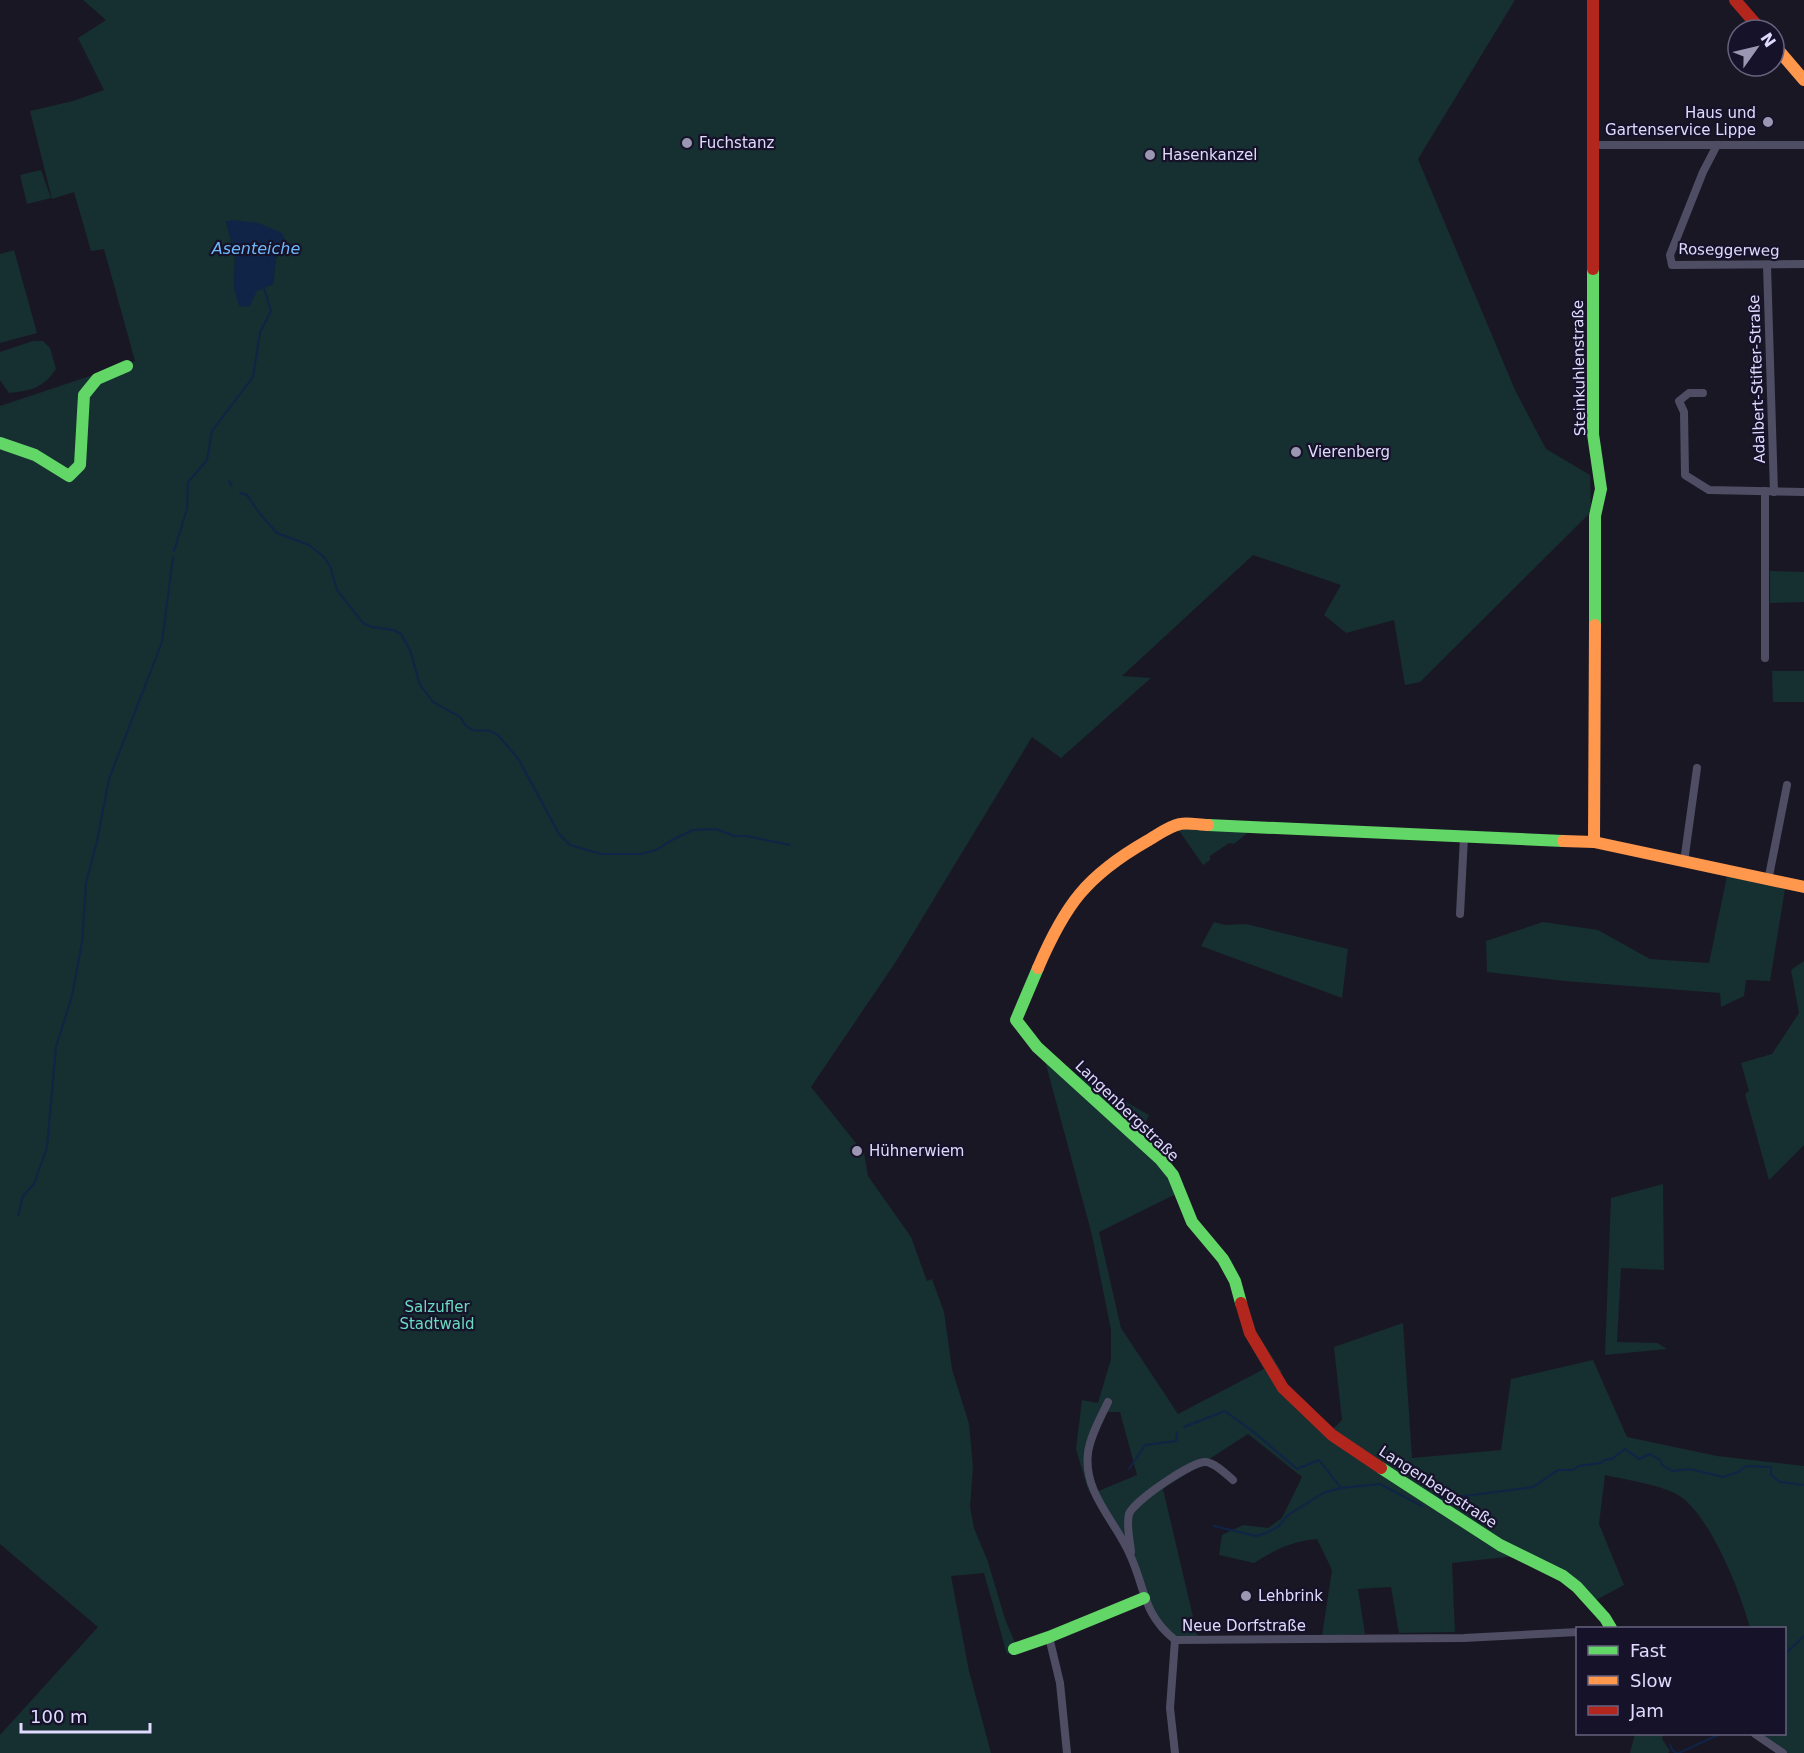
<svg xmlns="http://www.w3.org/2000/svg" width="1804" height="1753" viewBox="0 0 1804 1753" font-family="'DejaVu Sans',sans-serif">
<rect width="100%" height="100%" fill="#1a1724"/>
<!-- green -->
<g fill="#162f30" fill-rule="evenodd">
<path d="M83,0H1515L1418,159L1515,390L1546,449L1590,475L1591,512L1420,682L1405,685L1394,620L1346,633L1324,615L1341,585L1253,555L1122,676L1151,678L1061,758L1032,737L897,960L811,1087L864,1153L868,1176L911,1237L927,1281L932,1279L944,1312L952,1369L969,1424L973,1467L970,1507L974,1528L988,1562L1005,1619L1016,1645L1055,1639L1007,1654L984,1573L951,1576L969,1671L991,1753H0V1735L98,1627L0,1544V406L135,361L104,249L91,251L74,192L52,199L30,111L73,101L104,90L78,38L106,20ZM226,221L286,245L276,258L273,284L257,290L234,288L235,255Z"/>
<path d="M41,170L51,198L27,204L20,175Z"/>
<path d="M14,250L37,333L0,343V254Z"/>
<path d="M33,341H43L50,348L56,369C42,389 32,390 9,393L0,380V352Z"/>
<path d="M1770,571L1804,572V602L1770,603Z"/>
<path d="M1772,671H1804V702H1773Z"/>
<path d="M1178,829H1252L1234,844L1229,843L1210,856V860L1203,865Z"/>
<path d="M1727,876L1785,889L1770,981L1746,980L1744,996L1721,1007L1720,993L1565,981L1487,972L1486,941L1543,922L1598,930L1650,959L1709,963Z"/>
<path d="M1214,922L1225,925L1246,924L1348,949L1342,998L1201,946Z"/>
<path d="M1804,961V1145L1769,1180L1745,1094L1749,1091L1741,1063L1772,1054L1799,1013L1791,970Z"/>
<path d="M1045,1061L1091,1082L1149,1115L1139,1137L1162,1157L1198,1222L1232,1261L1257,1333L1282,1372L1275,1376L1331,1431L1342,1420L1334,1347L1403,1323L1412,1458L1501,1450L1511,1379L1593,1360L1627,1437L1717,1456L1804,1466V1753H1788L1761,1734H1784V1628H1750C1741,1593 1711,1518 1681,1497C1664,1485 1627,1480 1605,1475L1599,1524L1624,1585L1594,1601L1566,1574L1515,1556L1452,1563L1455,1632L1399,1633L1391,1587L1358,1589L1365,1634L1322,1636L1332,1570L1317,1539C1293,1541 1274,1550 1254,1563L1219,1555L1222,1535L1243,1525L1268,1528L1282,1518L1302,1477L1248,1434L1163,1489L1198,1638H1177L1167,1630L1152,1608L1096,1492L1137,1475L1120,1412H1105L1084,1453L1089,1493L1076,1449L1082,1400L1098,1403L1111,1359V1330L1092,1235ZM1176,1194L1230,1281L1244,1334L1264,1369L1178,1414L1121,1328L1099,1232Z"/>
<path d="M1663,1184L1664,1270L1621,1268L1617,1342L1657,1343L1667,1349L1605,1355L1611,1198Z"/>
<path d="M1635,1734H1663L1662,1739L1670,1751L1668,1753H1630Z"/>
</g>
<!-- water -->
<path fill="#102447" d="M232,220L258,223L282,233L287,245L276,258L273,284L257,291L249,307L239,306L234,288L235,255L226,222Z"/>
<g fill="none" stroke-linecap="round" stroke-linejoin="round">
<!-- stream -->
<g stroke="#102447" stroke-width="2">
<path d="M229,481L232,486"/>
<path d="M240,493L247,495L260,514L277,533L309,545L323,556L330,566L337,590L363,623L372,627L393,630L401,634L410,650L420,685L433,702L460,717L466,726L473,730L491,731L499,736L519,760L559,834L570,845L601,854H641L656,850L672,840L693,830L716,829L734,836H746L790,845"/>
<path d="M174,551L187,509L188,482L207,460L212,431L253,377L260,332L271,311L264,288"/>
<path d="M18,1216L23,1196L34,1184L47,1147L56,1047L72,996L82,942L86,883L97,841L109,779L162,642L173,557"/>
<path d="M1184,1427L1225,1411L1255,1433L1297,1469L1319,1460L1341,1488L1380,1484L1422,1506"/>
<path d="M1129,1469L1145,1445L1176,1441L1177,1432"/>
<path d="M1439,1498L1457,1497L1533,1487L1558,1470H1573L1579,1466L1601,1463L1604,1460L1612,1459L1625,1449L1639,1459L1650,1454L1660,1460L1662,1465L1672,1471L1690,1469L1723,1477L1738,1472L1746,1466L1771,1467V1475L1780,1482L1804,1485"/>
<path d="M1214,1526L1256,1536L1266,1533L1278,1527L1288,1515L1323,1493L1341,1488"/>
<path d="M1784,1655L1804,1636"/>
<path d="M1670,1745L1673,1751L1677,1753"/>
<path d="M1679,1753L1720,1734"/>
</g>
<!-- street -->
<g stroke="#4e4d64" stroke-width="8">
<path d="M1593,145H1804"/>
<path d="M1717,145L1703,172L1670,255L1672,265L1804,264"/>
<path d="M1767,265L1774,492"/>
<path d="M1703,393H1689L1679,401L1684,412L1685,475L1709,490L1804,492"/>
<path d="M1765,491V658"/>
<path d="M1684,862L1697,768"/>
<path d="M1768,881L1787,785"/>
<path d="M1460,914L1464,837"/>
<path d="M1108,1402C1101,1417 1090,1436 1088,1453C1083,1494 1117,1522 1131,1557C1146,1591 1143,1614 1175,1640L1464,1638L1578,1632"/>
<path d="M1131,1552C1130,1540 1126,1525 1129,1514C1134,1501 1192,1461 1206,1462C1215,1463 1226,1474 1233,1480"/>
<path d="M1049,1637L1060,1683L1067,1753"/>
<path d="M1755,1734L1783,1753"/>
<path d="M1175,1753L1170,1708L1175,1640"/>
</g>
<!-- fast -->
<g stroke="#63d668" stroke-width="12">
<path d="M1593,269V434L1601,489L1595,516V625"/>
<path d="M0,443L35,455L69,476L80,465L84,395L97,379L127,366"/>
<path d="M1208,825L1563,841"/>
<path d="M1038,968L1016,1020L1037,1047L1160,1159L1173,1175L1192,1222L1223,1259L1235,1281L1241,1303"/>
<path d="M1381,1468L1500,1545L1563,1576L1577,1587L1605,1618L1611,1628"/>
<path d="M1014,1649L1049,1637L1144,1598"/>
</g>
<!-- slow -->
<g stroke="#ff974d" stroke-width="12">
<path d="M1774,45L1804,80"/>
<path d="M1563,841L1594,842L1804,887"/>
<path d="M1594,842L1595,625"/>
<path d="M1038,968C1065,905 1086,876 1147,841C1156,836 1169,826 1180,824C1188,822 1199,825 1208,825"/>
</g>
<!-- jam -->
<g stroke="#b3261e" stroke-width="12">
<path d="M1593,0V269"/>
<path d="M1735,0L1761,30"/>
<path d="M1241,1303L1250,1333L1283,1388L1332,1435L1381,1468"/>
</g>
</g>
<!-- markers -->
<g fill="#9b96b2" stroke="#161229" stroke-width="2">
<circle cx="1768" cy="122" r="6"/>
<circle cx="687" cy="143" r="6"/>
<circle cx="1150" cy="155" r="6"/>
<circle cx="1296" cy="452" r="6"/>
<circle cx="857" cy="1151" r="6"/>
<circle cx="1246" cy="1596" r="6"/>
</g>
<g text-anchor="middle" stroke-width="4.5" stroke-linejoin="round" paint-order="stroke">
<!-- poi labels -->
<g font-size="15" fill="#e0dbfe" stroke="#161229" text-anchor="start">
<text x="1756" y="118" text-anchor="end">Haus und<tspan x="1756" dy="17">Gartenservice Lippe</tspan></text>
<text x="699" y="148">Fuchstanz</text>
<text x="1162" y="160">Hasenkanzel</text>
<text x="1308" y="457">Vierenberg</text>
<text x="869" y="1156">Hühnerwiem</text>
<text x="1258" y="1601">Lehbrink</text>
</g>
<!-- street labels -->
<g font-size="15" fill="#e0dbfe" stroke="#161229">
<text transform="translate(1729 250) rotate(1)" y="5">Roseggerweg</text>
<text transform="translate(1579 368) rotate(-91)" y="5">Steinkuhlenstraße</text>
<text transform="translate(1757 379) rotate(-92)" y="5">Adalbert-Stifter-Straße</text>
<text transform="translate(1127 1111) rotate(44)" y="5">Langenbergstraße</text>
<text transform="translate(1438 1487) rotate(33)" y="5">Langenbergstraße</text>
<text x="1244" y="1631">Neue Dorfstraße</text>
</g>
<!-- park labels -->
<g font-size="15" fill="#69dcc0" stroke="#161229">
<text x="437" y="1312">Salzufler<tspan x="437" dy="17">Stadtwald</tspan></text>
</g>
<!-- water labels -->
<g font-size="16" font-style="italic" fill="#6eb8f9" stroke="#161229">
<text x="256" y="254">Asenteiche</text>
</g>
</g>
<!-- legend -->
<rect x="1576" y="1627" width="210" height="108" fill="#161229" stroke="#67627e" stroke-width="1.5"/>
<rect x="1588" y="1646" width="30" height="9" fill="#63d668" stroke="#67627e" stroke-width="1.5"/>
<text x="1630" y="1657" font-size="18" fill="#e0dbfe">Fast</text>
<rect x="1588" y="1676" width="30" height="9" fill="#ff974d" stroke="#67627e" stroke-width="1.5"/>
<text x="1630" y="1687" font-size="18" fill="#e0dbfe">Slow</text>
<rect x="1588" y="1706" width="30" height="9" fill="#b3261e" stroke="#67627e" stroke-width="1.5"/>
<text x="1630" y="1717" font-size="18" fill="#e0dbfe">Jam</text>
<!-- north arrow -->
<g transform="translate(1756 48) rotate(56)"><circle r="28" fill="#161229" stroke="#67627e" stroke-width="1.5"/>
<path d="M0-4.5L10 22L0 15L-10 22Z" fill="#9b96b2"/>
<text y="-9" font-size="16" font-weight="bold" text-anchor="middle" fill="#e0dbfe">N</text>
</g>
<!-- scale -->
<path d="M21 1723v9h129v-9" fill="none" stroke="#e0dbfe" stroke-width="3"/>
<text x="30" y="1723" font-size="18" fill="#e0dbfe" stroke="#161229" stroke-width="4.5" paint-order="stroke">100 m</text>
</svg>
